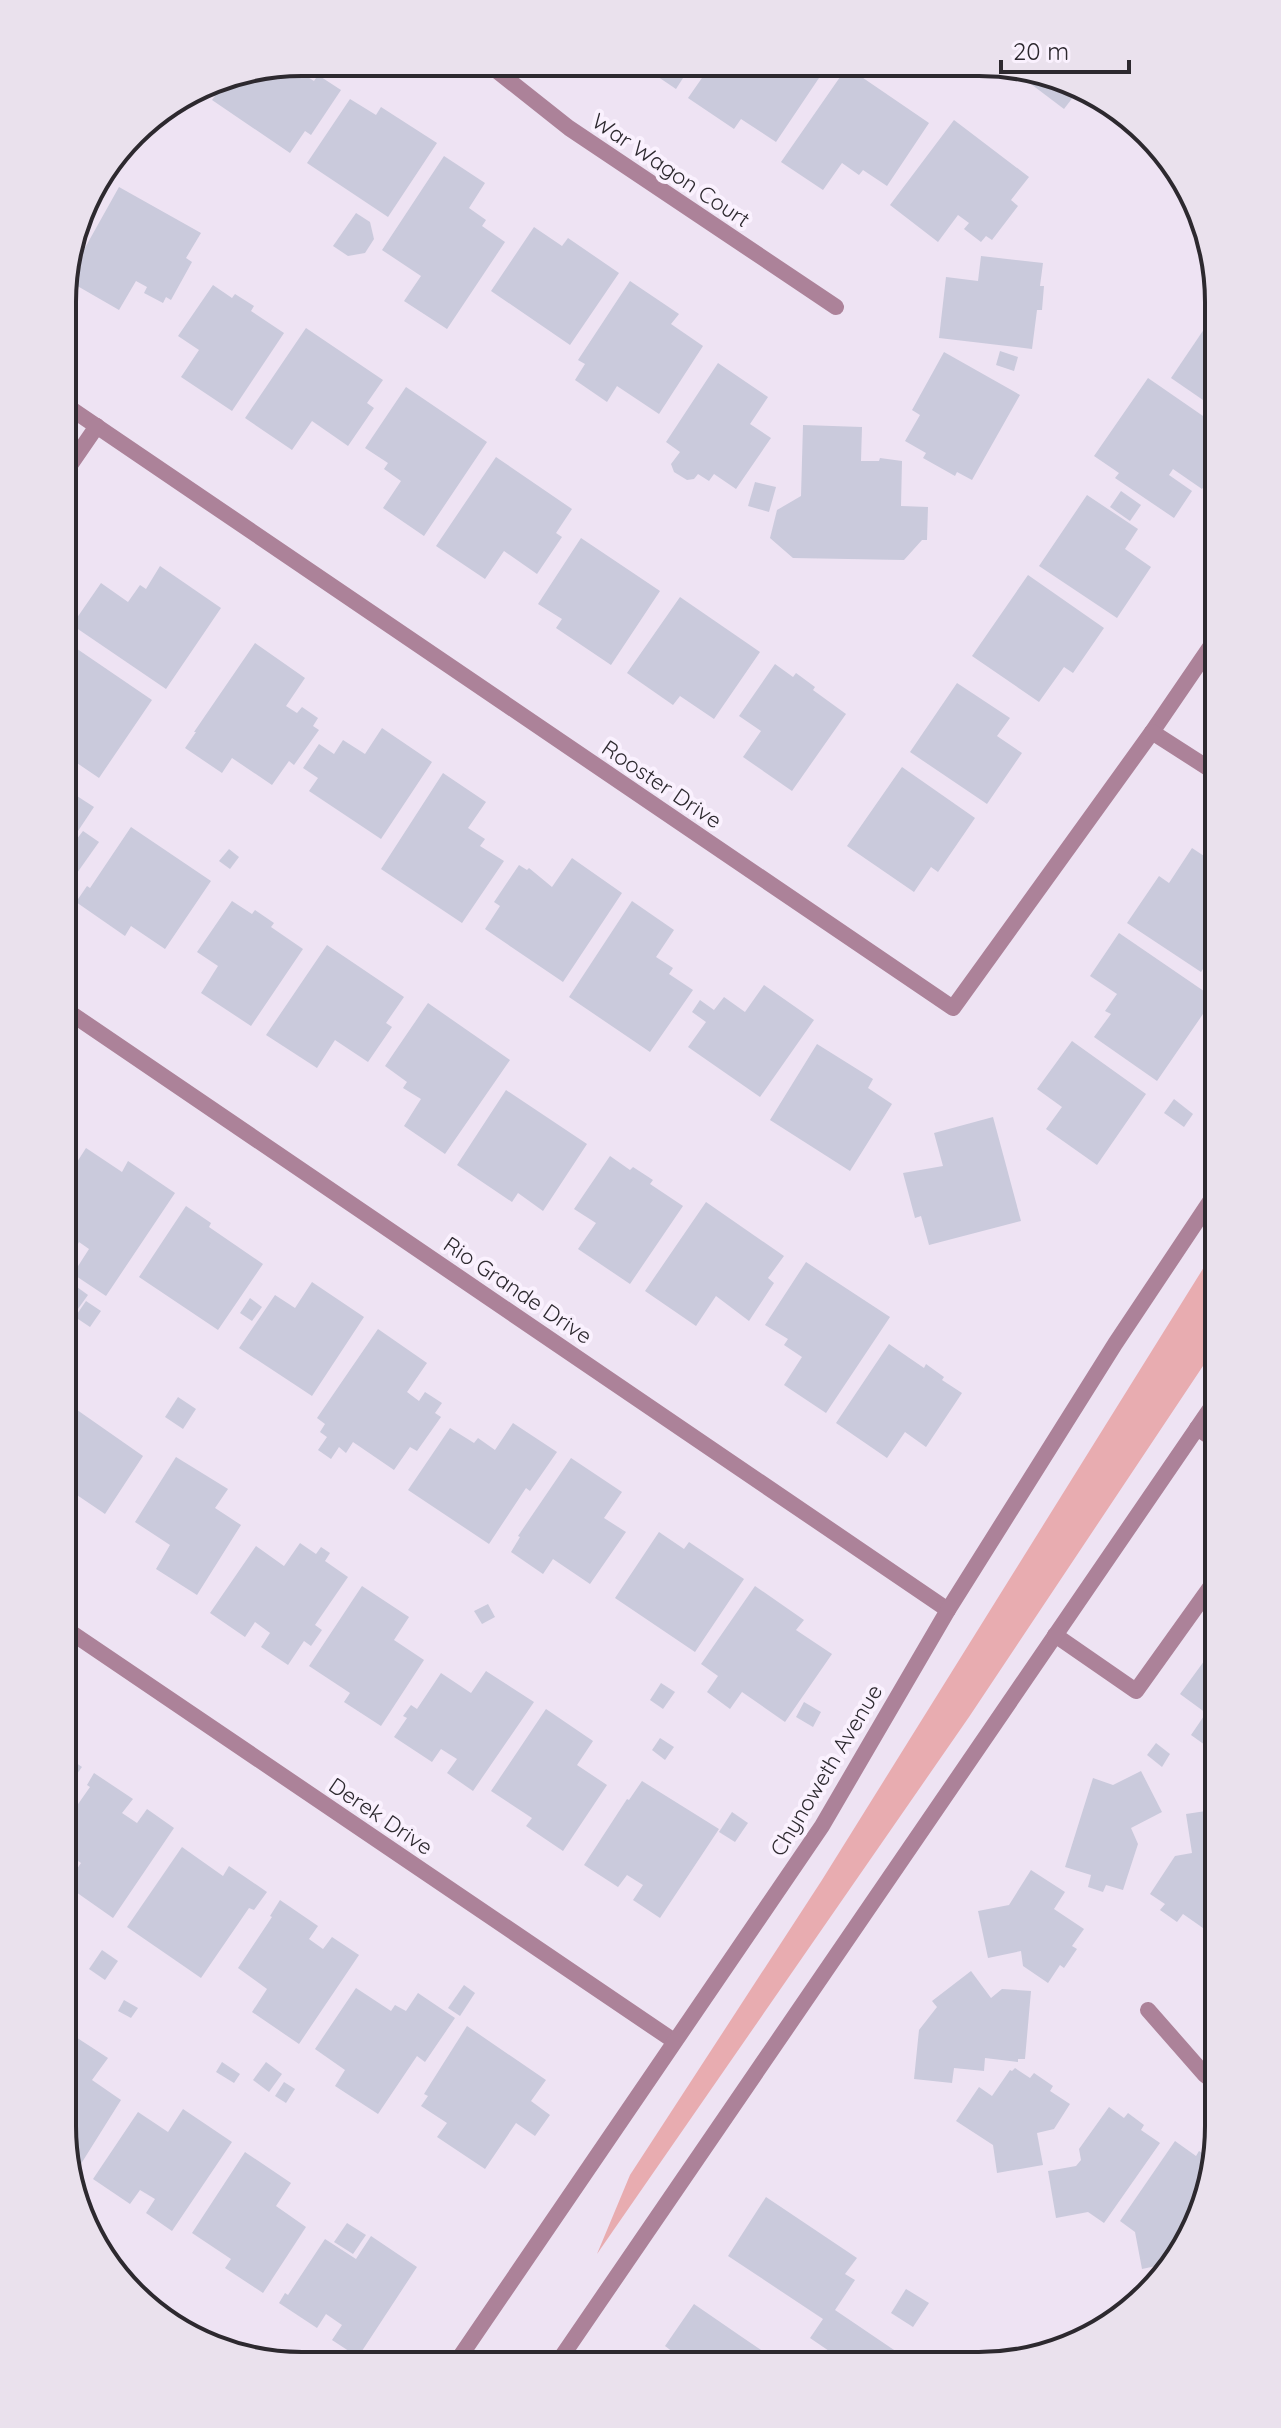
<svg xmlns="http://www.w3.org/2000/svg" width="1281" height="2428" viewBox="0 0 1281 2428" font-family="Quicksand,sans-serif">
<rect width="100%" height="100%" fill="#eee3f3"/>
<!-- green -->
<path fill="#e8acb0" d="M1219,1243V1342L969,1717L597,2254L630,2175L822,1880Z"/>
<!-- building -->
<g fill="#cacadc">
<path d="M302,62H311L303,74L314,81L318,75L341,90L311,135L305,131L290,153L212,100L228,77Z"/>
<path d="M639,64H692L676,89Z"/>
<path d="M711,65H807L821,75L776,142L741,119L734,129L688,98Z"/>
<path d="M1007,66L1026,67L1077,92L1064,109Z"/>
<path d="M847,67L929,123L887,186L863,170L859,175L842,163L823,190L781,162Z"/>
<path d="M350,99L376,115L381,107L437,143L388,217L307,163Z"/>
<path d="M1097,102L1138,122L1154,147L1096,103Z"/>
<path d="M954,120L1029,177L1011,200L1018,206L992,240L986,236L981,242L964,229L969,223L958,215L938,242L890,205Z"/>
<path d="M444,156L485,183L469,208L486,220L482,226L505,242L447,329L404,301L421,276L382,250Z"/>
<path d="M99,179L106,183L77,233L87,195Z"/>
<path d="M119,187L201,233L186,258L192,262L171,300L166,297L163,303L144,293L147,287L136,281L119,310L67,280Z"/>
<path d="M356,213L370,222L374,239L365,253L348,256L333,246Z"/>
<path d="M534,227L562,246L568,238L619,273L570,345L491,291Z"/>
<path d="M981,256L1043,263L1040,286H1044L1042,310H1037L1032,349L939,338L946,277L978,281Z"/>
<path d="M630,281L679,314L671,324L703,346L659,414L617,386L607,402L575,380L585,364L578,360Z"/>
<path d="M213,285L232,298L235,294L254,306L251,311L284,333L232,411L181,377L199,350L178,336Z"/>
<path d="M1219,307V411L1171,378Z"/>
<path d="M306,328L383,380L367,403L374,408L348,446L312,421L292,450L245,418Z"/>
<path d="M1000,351L1018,357L1014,371L996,365Z"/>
<path d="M944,352L1020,395L972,480L957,472L955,476L923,458L926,453L905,441L920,415L912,410Z"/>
<path d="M718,363L768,397L750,424L771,438L736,489L714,474L709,481L698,474L694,479L687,480L674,472L671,464L680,452L666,442Z"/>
<path d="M1148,378L1219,427V464L1202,489L1173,469L1169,475L1192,491L1174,518L1115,478L1119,473L1094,456Z"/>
<path d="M406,387L487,442L424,536L383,508L401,481L384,469L388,463L365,448Z"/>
<path d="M803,425L862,427L861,461H879L880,458L902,461L901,506L928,507L927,540H922L904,560L793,558L770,538L777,510L801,496Z"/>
<path d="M496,457L572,509L556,533L562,537L537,574L504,551L485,579L436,546Z"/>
<path d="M755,482L776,487L769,512L748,506Z"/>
<path d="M1121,491L1141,505L1130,521L1110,507Z"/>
<path d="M1087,495L1138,529L1125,549L1151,567L1117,618L1039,566Z"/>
<path d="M581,538L660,591L611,665L556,628L562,619L538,604Z"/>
<path d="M160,566L221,608L166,689L72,625L101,583L128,602L140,585L146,589Z"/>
<path d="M1028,575L1104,628L1073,673L1064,667L1039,702L972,656Z"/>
<path d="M680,597L760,652L714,719L680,696L673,705L627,673Z"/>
<path d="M64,640L152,700L99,778L74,761L70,768L63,763Z"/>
<path d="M255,643L305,678L286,706L297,713L302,707L318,718L313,726L319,730L294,765L289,761L272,785L232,758L222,773L185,748L196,732H194Z"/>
<path d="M775,664L793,677L796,673L815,687L813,690L846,714L792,791L743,757L761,731L739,716Z"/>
<path d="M957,683L1010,718L997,736L1022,753L987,804L910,752Z"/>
<path d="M382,728L432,762L381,839L309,791L318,778L303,768L319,744L334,754L343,740L365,754Z"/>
<path d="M902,767L975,818L938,872L931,867L914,892L847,846Z"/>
<path d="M443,773L486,802L468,828L485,839L480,846L504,861L462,923L381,869Z"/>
<path d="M63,787L94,807L70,843L63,839Z"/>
<path d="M131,827L211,881L165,949L131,926L125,936L76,902L87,886L90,888Z"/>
<path d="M83,831L99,842L77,873L63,863V857Z"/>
<path d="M1192,848L1219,866V945L1201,972L1127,923L1159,876L1169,883Z"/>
<path d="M229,849L239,857L230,869L219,861Z"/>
<path d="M572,858L622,893L563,982L485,929L500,906L494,902L519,865L527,870L529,868L552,887Z"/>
<path d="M232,901L252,914L255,910L274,923L271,927L303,949L251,1026L201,993L218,966L197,952Z"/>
<path d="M632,901L674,930L656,957L673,968L669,974L693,990L650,1052L569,997Z"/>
<path d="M1119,933L1214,998L1157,1081L1094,1037L1111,1014L1105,1011L1117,994L1090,976Z"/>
<path d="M327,945L404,997L386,1023L392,1027L368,1062L335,1040L317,1068L266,1035Z"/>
<path d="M764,985L814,1020L760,1097L688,1047L706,1022L692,1012L700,1000L714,1010L724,997L745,1012Z"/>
<path d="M428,1003L510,1060L445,1154L404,1126L421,1099L403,1088L407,1082L385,1066Z"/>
<path d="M1072,1041L1146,1094L1097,1165L1046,1129L1062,1107L1037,1089Z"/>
<path d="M817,1044L873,1079L868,1088L892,1104L850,1171L770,1120Z"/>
<path d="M506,1090L587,1144L543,1211L518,1193L512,1202L457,1165Z"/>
<path d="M1174,1099L1193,1114L1184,1127L1164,1113Z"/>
<path d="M993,1117L1021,1221L929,1245L921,1216L915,1218L903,1173L943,1166L934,1133Z"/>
<path d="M63,1128L74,1135L63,1151Z"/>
<path d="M86,1148L122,1172L128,1161L175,1193L106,1296L73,1274L89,1249L79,1242L76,1248L63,1240V1184Z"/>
<path d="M610,1156L630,1170L633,1167L653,1180L650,1184L683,1206L630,1284L578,1249L596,1223L574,1209Z"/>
<path d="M706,1202L784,1256L768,1278L774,1283L749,1321L716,1296L696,1326L645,1291Z"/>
<path d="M186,1206L211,1223L209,1227L263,1264L218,1330L139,1277Z"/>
<path d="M806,1262L890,1317L826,1413L784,1385L802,1357L784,1345L788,1339L765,1325Z"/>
<path d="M66,1279L88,1295L75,1313L63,1305V1284Z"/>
<path d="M312,1282L364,1317L312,1396L239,1348L275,1295L295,1308Z"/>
<path d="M250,1298L262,1307L252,1321L240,1313Z"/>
<path d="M86,1301L101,1311L90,1327L75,1317Z"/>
<path d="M378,1329L427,1363L407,1392L419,1401L425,1392L442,1403L435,1413L441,1417L417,1451L410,1447L394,1470L353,1442L346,1453L339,1447L331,1459L318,1450L327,1437L320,1432L325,1424L317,1418Z"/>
<path d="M889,1344L924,1368L926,1364L944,1377L942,1380L962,1393L926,1447L905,1432L887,1458L836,1423Z"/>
<path d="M178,1397L196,1409L183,1429L165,1417Z"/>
<path d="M70,1405L143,1456L105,1514L74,1493L63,1509V1416Z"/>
<path d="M513,1423L557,1452L530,1491L526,1488L489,1544L408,1490L450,1428L474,1443L478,1438L495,1450Z"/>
<path d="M176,1457L228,1489L215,1508L241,1525L197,1595L156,1569L170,1545L135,1522Z"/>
<path d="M571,1458L622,1492L604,1518L626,1532L590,1584L553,1559L543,1574L511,1552L520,1537L518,1536Z"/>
<path d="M659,1532L684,1549L689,1542L744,1579L695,1652L615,1598Z"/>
<path d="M300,1543L316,1554L321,1547L330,1553L325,1561L348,1577L315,1625L322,1630L311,1646L304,1641L288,1665L261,1647L270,1633L255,1622L245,1637L210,1613L256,1546L284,1566Z"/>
<path d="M362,1586L409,1617L394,1640L424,1660L381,1726L344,1702L350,1693L309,1666Z"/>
<path d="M755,1586L804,1620L796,1630L832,1654L785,1722L742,1692L730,1709L707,1692L718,1676L701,1664Z"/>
<path d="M488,1604L495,1617L482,1624L474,1611Z"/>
<path d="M1210,1653L1219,1659V1755L1191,1735L1206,1713L1180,1694Z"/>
<path d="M486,1671L534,1702L473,1791L447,1773L457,1759L441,1749L432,1762L394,1737L407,1718L403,1716L411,1705L417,1709L441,1673L471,1693Z"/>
<path d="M661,1683L675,1692L663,1709L650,1700Z"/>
<path d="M804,1702L821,1712L813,1727L796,1717Z"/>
<path d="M546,1709L593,1741L577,1765L607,1785L563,1851L526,1826L532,1818L491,1791Z"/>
<path d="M660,1738L674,1747L665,1760L652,1750Z"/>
<path d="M1156,1743L1170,1754L1162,1767L1147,1755Z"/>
<path d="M62,1753L82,1767L65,1790L62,1788Z"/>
<path d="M1141,1771L1162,1812L1131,1828L1138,1844L1123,1890L1106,1885L1103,1892L1088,1887L1091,1875L1065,1867L1093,1778L1113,1785Z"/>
<path d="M94,1773L133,1799L122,1813L137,1823L147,1809L174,1828L113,1918L66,1885L81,1863L78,1861L62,1885V1827L90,1787L87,1785Z"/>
<path d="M642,1781L719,1829L660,1918L633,1900L643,1885L627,1875L618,1887L584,1865L627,1799L629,1800Z"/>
<path d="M1219,1809V1905L1203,1928L1183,1914L1177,1922L1160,1910L1165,1904L1150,1894L1175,1856L1192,1853L1186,1814Z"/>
<path d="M732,1812L748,1823L735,1842L719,1832Z"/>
<path d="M182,1847L223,1876L229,1866L267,1892L254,1910L249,1908L201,1978L127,1927Z"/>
<path d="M1031,1870L1065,1892L1054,1909L1084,1929L1072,1946L1077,1949L1064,1968L1060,1965L1048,1983L1023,1966L1021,1951L988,1958L978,1911L1009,1905Z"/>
<path d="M280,1900L318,1926L309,1939L323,1949L332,1937L359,1955L299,2044L252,2012L267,1989L238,1968L272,1917L270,1916Z"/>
<path d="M102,1950L118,1961L105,1980L89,1969Z"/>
<path d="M971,1971L991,1998L1002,1989L1031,1991L1025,2059H1018V2062L985,2058L984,2071L954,2068L952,2083L914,2079L919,2030L937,2007L932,2001Z"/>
<path d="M464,1985L475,1993L460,2016L448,2008Z"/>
<path d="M356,1988L391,2011L395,2005L406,2011L418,1993L455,2018L425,2062L417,2056L378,2114L335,2086L345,2070L315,2049Z"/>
<path d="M124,2000L138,2008L131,2018L118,2011Z"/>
<path d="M467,2026L546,2080L531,2101L550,2115L535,2136L516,2123L485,2169L437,2137L447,2123L421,2106L428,2096L424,2094Z"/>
<path d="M62,2028L108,2058L92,2080L121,2100L79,2167L68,2160L62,2126Z"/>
<path d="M222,2062L240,2074L234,2083L216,2072Z"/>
<path d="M266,2062L282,2074L269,2092L253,2080Z"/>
<path d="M1015,2068L1030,2078L1034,2073L1053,2086L1050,2091L1070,2104L1054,2129L1037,2133L1043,2165L997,2173L993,2145L956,2121L979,2087L992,2096L1010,2070L1012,2071Z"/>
<path d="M284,2082L295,2089L286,2103L275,2096Z"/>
<path d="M1109,2107L1124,2118L1128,2113L1144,2125L1141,2130L1160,2143L1104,2223L1088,2212L1056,2218L1048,2171L1076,2166L1081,2160L1079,2149Z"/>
<path d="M183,2109L232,2142L172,2231L146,2213L155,2199L140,2190L130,2204L93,2179L138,2112L168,2132Z"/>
<path d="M1175,2141L1196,2156L1199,2151L1214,2161L1201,2218L1199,2221L1183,2224L1187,2242L1175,2262L1142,2269L1135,2232L1120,2221Z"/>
<path d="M245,2152L291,2183L276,2206L306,2227L263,2293L225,2268L231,2259L192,2233Z"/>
<path d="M766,2197L857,2258L845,2274L855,2280L835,2310L897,2352L887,2366H851L810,2338L823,2319L728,2256Z"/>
<path d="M347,2223L366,2235L353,2254L334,2242Z"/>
<path d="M371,2236L417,2267L358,2357L332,2340L342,2325L326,2314L317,2328L279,2303L285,2293L288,2295L325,2239L356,2259Z"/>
<path d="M906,2289L929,2303L913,2327L891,2313Z"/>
<path d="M694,2304L739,2335L783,2365H676L681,2358L665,2346Z"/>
</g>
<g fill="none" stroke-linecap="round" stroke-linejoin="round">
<!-- service -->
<g stroke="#ac8299" stroke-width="16">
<path d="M1197,1428L1219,1443"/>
<path d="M1055,1635L1136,1691L1219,1575"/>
</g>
<!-- minor -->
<g stroke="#ac8299" stroke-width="16">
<path d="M487,63L569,128L836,307"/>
<path d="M64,404L953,1008L1152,732L1219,634"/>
<path d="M64,474L97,426"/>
<path d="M1152,732L1219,775"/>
<path d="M63,1008L948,1610"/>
<path d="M63,1627L674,2041"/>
<path d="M1148,2010L1205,2075L1218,2085"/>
</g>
<!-- tertiary -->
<g stroke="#ac8299" stroke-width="16">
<path d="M455,2364L822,1826L948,1610L1115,1344L1219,1188"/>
<path d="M556,2365L1219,1396"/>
</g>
</g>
<g text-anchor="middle" stroke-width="8" stroke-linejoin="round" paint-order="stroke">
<!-- street labels -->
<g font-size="22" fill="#2d292f" stroke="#faf1fe">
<text transform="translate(671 170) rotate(34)" y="8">War Wagon Court</text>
<text transform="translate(662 784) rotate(34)" y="8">Rooster Drive</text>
<text transform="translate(518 1290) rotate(34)" y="8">Rio Grande Drive</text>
<text transform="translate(826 1770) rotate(-59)" y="8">Chynoweth Avenue</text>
<text transform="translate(381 1816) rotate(34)" y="8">Derek Drive</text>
</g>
</g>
<!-- crop -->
<path d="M0 0H1281V2428H0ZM302 76H979A226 226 0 0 1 1205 302V2126A226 226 0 0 1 979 2352H302A226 226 0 0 1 76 2126V302A226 226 0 0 1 302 76Z" fill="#eae1ed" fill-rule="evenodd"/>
<path fill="none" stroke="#2d292f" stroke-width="4" d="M302 76H979A226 226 0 0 1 1205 302V2126A226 226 0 0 1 979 2352H302A226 226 0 0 1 76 2126V302A226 226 0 0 1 302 76Z"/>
<!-- scale -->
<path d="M1001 60v12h128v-12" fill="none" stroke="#2d292f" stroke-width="4"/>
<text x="1013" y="60" font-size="24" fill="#2d292f" stroke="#faf1fe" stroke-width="6" paint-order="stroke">20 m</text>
</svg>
